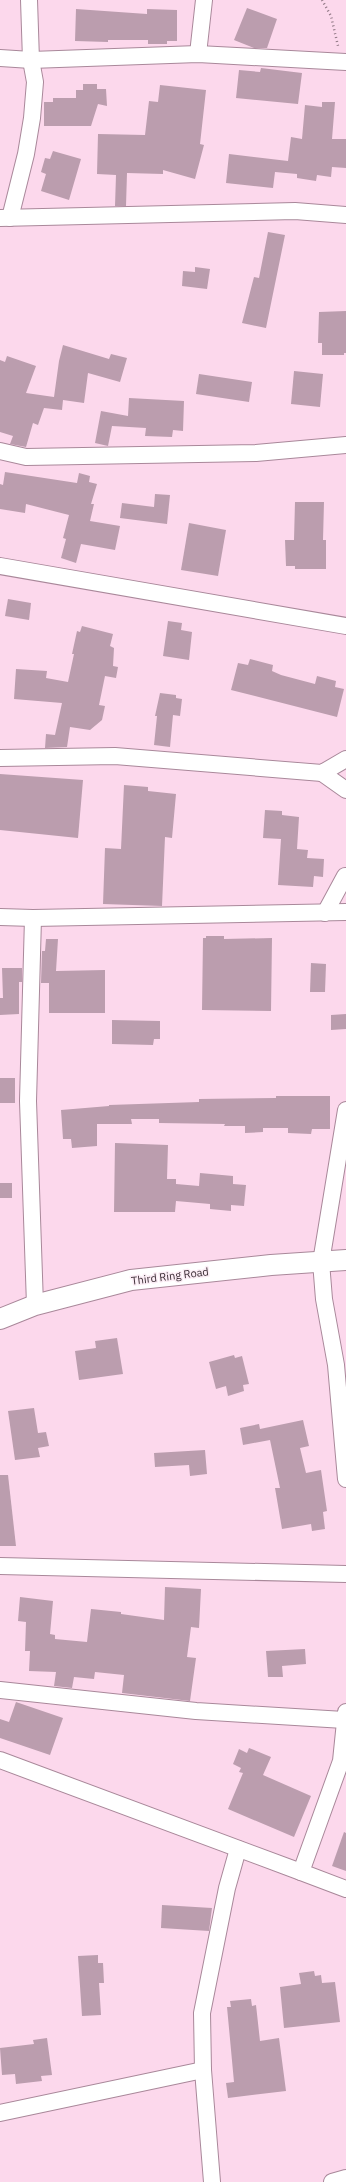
<svg xmlns="http://www.w3.org/2000/svg" width="346" height="2182" viewBox="0 0 346 2182" font-family="'IBM Plex Sans',sans-serif">
<rect width="100%" height="100%" fill="#fcd8ec"/>
<!-- building -->
<g fill="#bb9dae">
<path d="M247,8L277,19L267,48H254L234,40Z"/>
<path d="M76,9L147,14V9L177,10V41H167V44H148V40H108V42L75,41Z"/>
<path d="M261,68L302,73L298,104L236,98L239,70L260,72Z"/>
<path d="M83,84H97V89H106L107,106L98,104L91,126H44V102H53V98H76V90H83Z"/>
<path d="M160,85L206,90L200,144L204,145L195,179L163,170V174L127,173L126,206H115L116,175L97,174L98,134L145,135L149,101L158,102Z"/>
<path d="M322,102H335L332,139H346V168L332,167L331,177L317,175L316,181L297,178V174L275,172L273,188L226,183L229,154L288,161L291,137L302,139L305,105L322,107Z"/>
<path d="M53,151L81,159L69,200L41,191L46,174L41,172L45,158L50,159Z"/>
<path d="M268,232L285,235L266,328L242,323L254,277L259,278Z"/>
<path d="M195,267L210,269L207,289L182,286L183,271L195,272Z"/>
<path d="M346,311V353H344V355H322V343H318L319,312Z"/>
<path d="M63,345L109,359L111,354L127,358L120,382L88,373L84,403L63,400L62,410L44,408L38,425L33,423L26,447L10,444L13,436L0,432V360L5,362L7,356L36,366L26,393L54,397L59,361Z"/>
<path d="M294,371L323,374L320,407L291,404Z"/>
<path d="M199,374L252,382L249,402L196,394Z"/>
<path d="M129,398L184,401L183,431L173,430L172,437L145,436L146,428L112,426L108,446L95,443L101,411L128,416Z"/>
<path d="M5,472L77,483L79,473L90,476L89,482L97,484L91,504H94L90,521L120,526L115,550L81,544L76,563L61,558L66,539L63,538L69,515L26,504L25,513L0,509V484L3,485Z"/>
<path d="M155,494L170,495L167,524L120,518L122,503L154,507Z"/>
<path d="M295,502H324L323,540H326V569H295V566H286L285,540H294Z"/>
<path d="M189,523L226,530L218,576L181,570Z"/>
<path d="M8,599L31,603L29,620L5,616Z"/>
<path d="M168,621L182,623L181,630L192,632L189,660L163,656Z"/>
<path d="M82,626L113,634L110,646L114,648L113,666L118,667L116,678L105,676L99,705L105,706L102,720L90,730L70,727L67,747L45,748L46,734L55,735L62,703L14,699L16,669L47,671L46,678L68,682L74,654H72L77,631L80,632Z"/>
<path d="M250,659L273,665L272,671L281,675L315,684L317,676L336,681L335,687L344,689L337,717L231,690L238,663L248,665Z"/>
<path d="M160,693L176,695V698L182,699L180,716L173,715L170,747L154,745L157,716H155Z"/>
<path d="M0,774L83,780L78,838L0,830Z"/>
<path d="M124,785L148,787V791L176,794L172,838L165,837L162,906L103,904L105,848L121,849Z"/>
<path d="M265,810L282,811V815L299,817L297,849L308,850L307,858L324,859L323,877L314,876L313,887L278,885L281,839L263,838Z"/>
<path d="M206,936H224V939L272,938L271,1011L202,1010L203,938H206Z"/>
<path d="M46,939H58L56,971L105,970V1013H49V983H41L42,951H45Z"/>
<path d="M311,963L326,964L325,992H310Z"/>
<path d="M2,968H22V982H19V1014L0,1015V998H3Z"/>
<path d="M346,1014V1029L331,1030V1015Z"/>
<path d="M112,1020L160,1021V1039H154L153,1045L112,1044Z"/>
<rect x="0" y="1078" width="15" height="25"/>
<path d="M276,1096H330V1129H312L311,1134L288,1133V1128H263V1132L245,1133V1126H224L225,1124L159,1123V1119H131L132,1124H97V1146L72,1148L71,1139H63L61,1110L109,1106V1105L199,1102V1099L276,1098Z"/>
<path d="M115,1143L168,1145L167,1179H176V1184L199,1186L200,1173L233,1176V1184L246,1185L244,1206L231,1205V1211L210,1209V1204L176,1201L175,1212H114Z"/>
<rect x="0" y="1183" width="12" height="15"/>
<path d="M117,1338L123,1374L79,1380L75,1351L96,1348L95,1341Z"/>
<path d="M234,1355L235,1358L242,1356L249,1384L243,1385L244,1391L228,1396L226,1386L216,1389L209,1362Z"/>
<path d="M34,1408L38,1433L46,1432L49,1446L38,1448L40,1457L15,1460L8,1411Z"/>
<path d="M303,1420L309,1446L300,1448L306,1473L321,1470L327,1511L323,1512L325,1529L312,1531L311,1524L282,1529L275,1488H280L270,1440L243,1445L240,1428L259,1424L260,1429Z"/>
<path d="M205,1450L207,1474L190,1476L189,1465L155,1467L154,1453Z"/>
<path d="M0,1475H8L16,1546H0Z"/>
<path d="M165,1587L201,1589L199,1628L191,1627L187,1657L196,1658L190,1701L122,1693L124,1675L95,1672L94,1679L74,1677L72,1688L54,1686L56,1672L29,1671L30,1651H25L26,1622L18,1621L20,1597L53,1601L50,1634L55,1635V1639L87,1642L91,1609L121,1612V1614L164,1620Z"/>
<path d="M305,1649L306,1664L282,1666L283,1677H268L266,1651Z"/>
<path d="M16,1702L63,1718L50,1755L0,1738V1719L9,1722Z"/>
<path d="M249,1748L271,1757L263,1775L311,1796L294,1837L228,1809L243,1773L239,1772L241,1768L233,1764L239,1749L247,1753Z"/>
<path d="M344,1832L346,1833V1871L332,1866Z"/>
<path d="M162,1905L212,1908L209,1931L161,1928Z"/>
<path d="M98,1955V1963H103L104,1983H99L101,2015L82,2016L78,1956Z"/>
<path d="M314,1971L315,1976L321,1975L322,1983L335,1982L340,2022L284,2028L280,1987L301,1984L299,1973Z"/>
<path d="M251,1999L252,2006L256,2005L260,2041L279,2038L286,2091L228,2098L226,2083L234,2082L227,2007H231L230,2001Z"/>
<path d="M47,2038L52,2075L41,2076L42,2081L16,2084L15,2074L2,2075L0,2048L34,2044L33,2040Z"/>
</g>
<g fill="none" stroke-linecap="round" stroke-linejoin="round">
<defs>
<g id="minor">
<path d="M198,54L204,0"/>
<path d="M0,58L31,60L198,54L346,62"/>
<path d="M0,218L295,211L346,215"/>
<path d="M10,218L26,154L32,118L35,82L31,60L29,0"/>
<path d="M0,451L26,457L256,453L346,445"/>
<path d="M0,566L346,626"/>
<path d="M0,758L115,756L322,773L346,759"/>
<path d="M322,773L346,790"/>
<path d="M325,913L345,876"/>
<path d="M0,917L33,918L346,912"/>
<path d="M33,918L28,1101L35,1305"/>
<path d="M346,1110L321,1262L324,1299L336,1365L346,1479"/>
<path d="M0,1566L346,1574"/>
<path d="M0,1690L196,1711L344,1720"/>
<path d="M346,1712L341,1761L301,1872L346,1889"/>
<path d="M0,1760L301,1872"/>
<path d="M0,2113L203,2070"/>
<path d="M212,2182L203,2070L202,2013L227,1888L238,1849"/>
<path d="M332,2182L346,2178"/>
</g>
<path id="tertiary" d="M0,1319L35,1305L131,1280L271,1265L346,1260"/>
</defs>
<!-- minor casing -->
<use href="#minor" stroke="#a9889a" stroke-width="18"/>
<!-- tertiary casing -->
<use href="#tertiary" stroke="#a9889a" stroke-width="22"/>
<!-- path -->
<path stroke="#917986" stroke-width="2.5" stroke-dasharray="1 3" stroke-linecap="butt" d="M322,0L331,16L338,46"/>
<!-- minor -->
<use href="#minor" stroke="#fff" stroke-width="16"/>
<!-- tertiary -->
<use href="#tertiary" stroke="#fff" stroke-width="20"/>
</g>
<g text-anchor="middle" stroke-width="3" stroke-linejoin="round" paint-order="stroke">
<!-- street labels -->
<g font-size="11" fill="#392b33" stroke="#fbedf5">
<text transform="translate(170 1276) rotate(-7)" y="4">Third Ring Road</text>
</g>
</g>
</svg>
